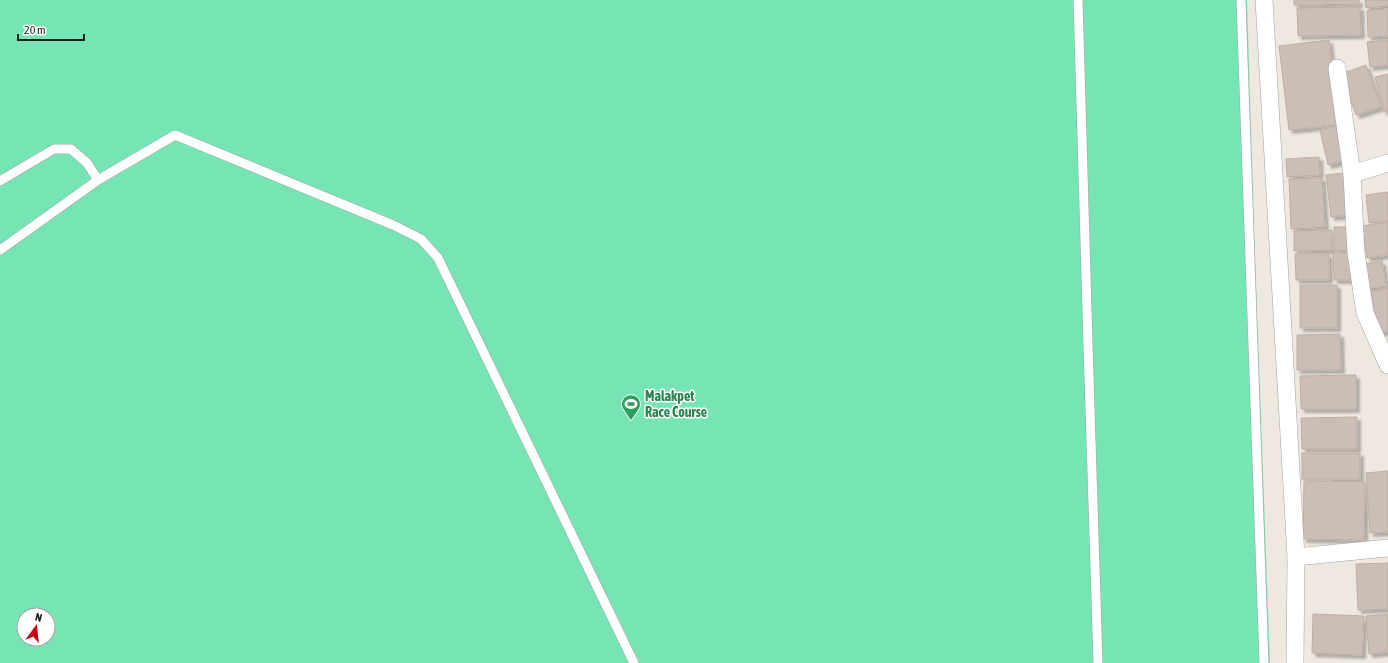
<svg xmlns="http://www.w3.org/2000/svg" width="1388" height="663" viewBox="0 0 1388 663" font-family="'Asap Condensed',sans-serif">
<defs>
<filter id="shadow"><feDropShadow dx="3.5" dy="3.5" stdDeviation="1" flood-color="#0004"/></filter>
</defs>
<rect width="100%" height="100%" fill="#eee8e0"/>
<!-- pitch -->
<path fill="#77e4b3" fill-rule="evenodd" d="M0,0H1247L1254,227L1270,663H0ZM24,615H48V639H24Z"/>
<!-- building -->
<g fill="#cabeb6" stroke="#c1ada1" filter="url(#shadow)">
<path d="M1294,0H1359V4L1294,5Z"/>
<path d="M1365,0H1388V6L1366,8Z"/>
<path d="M1360,7L1361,35L1298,36L1297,8Z"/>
<path d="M1388,9V36L1368,37L1367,11Z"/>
<path d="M1329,40L1339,125L1289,130L1279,46Z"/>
<path d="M1388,40V65L1370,67L1367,42Z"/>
<path d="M1366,65L1381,107L1356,115L1341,74Z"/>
<path d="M1388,74V111L1384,112L1375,77Z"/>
<path d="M1340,125L1348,160L1328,165L1320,130Z"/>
<path d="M1319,157L1320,175L1287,177L1286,159Z"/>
<path d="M1344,173L1349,215L1331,217L1326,175Z"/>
<path d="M1322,178L1325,227L1291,229L1289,179Z"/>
<path d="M1388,192V221L1369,223L1366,195Z"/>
<path d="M1388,222V255L1367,258L1362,226Z"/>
<rect x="1334" y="227" width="13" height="23"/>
<path d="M1332,230V250L1294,251V231Z"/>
<path d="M1333,253H1350L1351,280H1334Z"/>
<path d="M1295,254H1329V280H1296Z"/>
<path d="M1382,261L1386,286L1367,288L1364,264Z"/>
<rect x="1300" y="285" width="37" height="43"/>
<path d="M1388,288V331L1379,333L1371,292Z"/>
<path d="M1340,334L1341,370H1297V335Z"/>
<path d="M1356,375V409H1301L1300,376Z"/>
<path d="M1357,417V449H1302L1301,418Z"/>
<rect x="1302" y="453" width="58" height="26"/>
<path d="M1388,471V532L1370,533L1366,473Z"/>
<path d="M1304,481L1365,482L1364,540L1303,539Z"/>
<path d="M1388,563V609L1358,610L1356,564Z"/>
<path d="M1313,614L1364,616L1362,655L1312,653Z"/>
<path d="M1388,614V652L1369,654L1366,616Z"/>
</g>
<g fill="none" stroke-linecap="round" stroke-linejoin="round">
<defs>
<g id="lane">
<path d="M1078,0L1088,345L1098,663"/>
<path d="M1241,0L1264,663"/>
<path d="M0,181L54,149H71L87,163L98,180"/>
<path d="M0,250L98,180L175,135L393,225L421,239L438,258L634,663"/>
</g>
<g id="street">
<path d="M1264,0L1296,557L1295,663"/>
<path d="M1337,68L1352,174L1356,253L1365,313L1388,365"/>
<path d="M1352,174L1388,163"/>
<path d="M1296,557L1388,548"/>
</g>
</defs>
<!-- lane casing -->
<use href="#lane" stroke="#a2a2a2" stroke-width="10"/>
<!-- street casing -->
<use href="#street" stroke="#a2a2a2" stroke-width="18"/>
<!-- lane -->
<use href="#lane" stroke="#fff" stroke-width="9"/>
<!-- street -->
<use href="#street" stroke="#fff" stroke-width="17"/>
</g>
<!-- icons -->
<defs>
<symbol id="stadium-pin" viewBox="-11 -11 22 30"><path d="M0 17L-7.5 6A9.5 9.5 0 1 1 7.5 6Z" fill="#2e9e5b" stroke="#fff"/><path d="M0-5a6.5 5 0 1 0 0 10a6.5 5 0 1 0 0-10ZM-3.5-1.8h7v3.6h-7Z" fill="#fff"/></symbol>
</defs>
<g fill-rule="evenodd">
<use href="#stadium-pin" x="620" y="393" width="22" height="30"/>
</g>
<g text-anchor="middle" stroke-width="3" stroke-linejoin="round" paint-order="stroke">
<!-- leisure labels -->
<g font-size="14" font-weight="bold" fill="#27864d" stroke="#fff" text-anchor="start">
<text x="645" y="401">Malakpet<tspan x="645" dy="16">Race Course</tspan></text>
</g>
</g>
<!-- north arrow -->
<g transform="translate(36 627) rotate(15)"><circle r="19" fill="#ffffff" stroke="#a4a4a4"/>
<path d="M0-3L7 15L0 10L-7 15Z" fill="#c7000c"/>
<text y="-6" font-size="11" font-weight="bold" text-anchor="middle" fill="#1b1b1b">N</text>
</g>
<!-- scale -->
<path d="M18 34v6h66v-6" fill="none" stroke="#1b1b1b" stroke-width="2"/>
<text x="24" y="34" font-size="12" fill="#1b1b1b" stroke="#ffffff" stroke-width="3" paint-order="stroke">20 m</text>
</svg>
